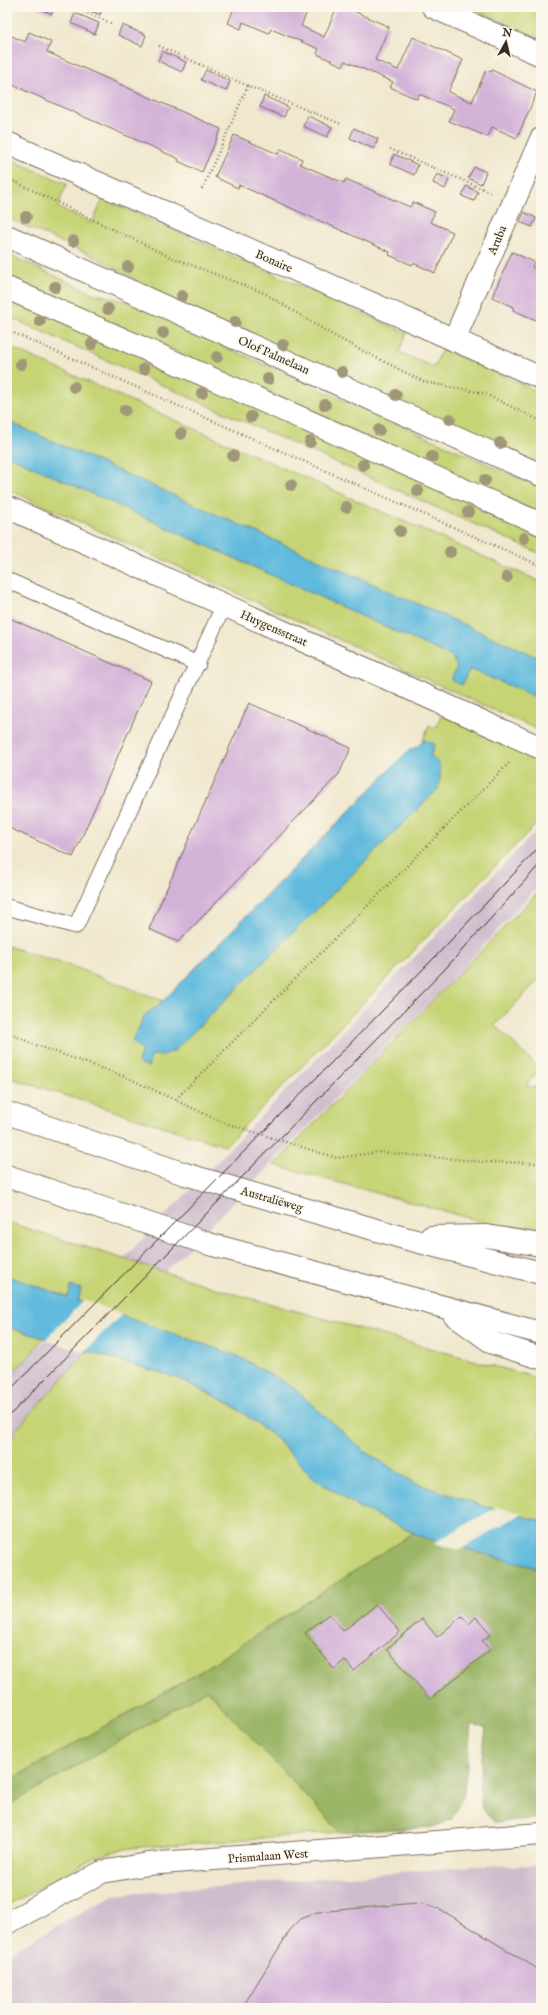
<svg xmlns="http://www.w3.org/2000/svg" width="548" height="2015" viewBox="0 0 548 2015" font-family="'IM FELL English',serif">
<rect width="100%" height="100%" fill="#fbf7ec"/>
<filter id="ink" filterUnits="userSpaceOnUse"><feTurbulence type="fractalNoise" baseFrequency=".025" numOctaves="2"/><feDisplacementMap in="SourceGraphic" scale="8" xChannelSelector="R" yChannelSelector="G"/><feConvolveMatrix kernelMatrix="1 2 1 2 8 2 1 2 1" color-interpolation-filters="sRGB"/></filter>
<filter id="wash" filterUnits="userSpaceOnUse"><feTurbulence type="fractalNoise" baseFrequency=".012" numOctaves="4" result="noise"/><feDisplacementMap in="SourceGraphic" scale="16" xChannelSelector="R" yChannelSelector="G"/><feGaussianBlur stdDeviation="0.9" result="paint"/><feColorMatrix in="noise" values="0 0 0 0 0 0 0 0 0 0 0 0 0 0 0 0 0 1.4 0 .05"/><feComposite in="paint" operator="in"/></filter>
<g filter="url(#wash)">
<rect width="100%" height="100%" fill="#f0e8ce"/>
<!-- industrial -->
<g fill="#cfbdce">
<path d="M541,826V883L455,977L87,1351L14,1432L16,1435L7,1444V1377L26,1360Z"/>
<path d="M541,1865V2008H7V1954L113,1895L476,1866Z"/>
</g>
<!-- green -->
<g fill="#c6d476" stroke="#807f4a">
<path d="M467,7H541V39Z"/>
<path d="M7,158L67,184L57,207L92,223L103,199L407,333L399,352L434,367L442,349L541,393V468L181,307L102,260L7,218Z"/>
<path d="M7,254L92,293L141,305L175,320L214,342L541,488V514L7,276Z"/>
<path d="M7,294L541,534V554L7,316Z"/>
<path d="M7,346L541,582V659L7,421Z"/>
<path d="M7,455L452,657L457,667L451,680L462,684L470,669L541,699V731L7,489Z"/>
<path d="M441,715L541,759V819L225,1146L7,1077V946L77,968L163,1001L145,1015L132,1041C150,1053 153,1060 175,1050L438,789L430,757L435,744L423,740L429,725L436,728Z"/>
<path d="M541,889V977L495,1025L540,1069L526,1086L541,1088V1235L505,1228L274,1165Z"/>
<path d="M7,1222L228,1292L541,1379V1521L483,1506L415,1483L364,1451L292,1387L238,1356L78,1301L81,1289L69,1297L7,1276Z"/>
<path d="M7,1327L44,1338L26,1360L7,1377Z"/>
<path d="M87,1351L175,1377L230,1404L273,1435L315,1479L357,1506L413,1533L195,1675L7,1782V1444L16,1435L14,1432Z"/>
<path d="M207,1690L340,1832L131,1848L112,1852L91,1859L7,1906V1806Z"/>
</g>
<!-- forest -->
<path fill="#9cb667" stroke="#6c7042" d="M413,1533L425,1538L541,1569V1818L495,1822C489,1817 484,1812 482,1805C476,1789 484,1746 486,1728L471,1725L464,1793L452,1819L434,1827L340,1832L207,1690L7,1806V1782L195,1675Z"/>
<!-- water -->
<g fill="#5fbadd" stroke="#4d727e">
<path d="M7,421L541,659V699L470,669L462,685L451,680L457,667L452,657L7,455Z"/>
<path d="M423,740L435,744L430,756C444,763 441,775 438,789L175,1050L162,1056L152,1055L148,1067L138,1063L142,1050L132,1041L145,1015L163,1001L408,751L420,745Z"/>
<path d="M7,1276L68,1297L71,1286L81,1289L78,1301L238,1356L292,1387L364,1451L415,1483L483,1506L541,1521V1569L425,1538L357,1506L315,1479L273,1435L231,1404L175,1377L7,1327Z"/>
</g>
<!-- pier -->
<g fill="#f0e8ce">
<path d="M84,1300L122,1314L84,1352L45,1340Z"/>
<path d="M497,1507L522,1513L459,1550L434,1543Z"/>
</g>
<g id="blocks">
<!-- building -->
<g fill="#d3b2d8">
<path d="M35,7H55L52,14Z"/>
<path d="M90,7H103L100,15L89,10Z"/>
<path d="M225,7H309L301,26L324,37L337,7H345L389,27L375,60L398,70L413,37L463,60L448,92L472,102L486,70L491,72L492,70L537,92L517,138L492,127L488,137L449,121L454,109L419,94L417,99L390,87L393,82L345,61L343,66L317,54L319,49L271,29L269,33L243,22L241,29L228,23L233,11Z"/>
<path d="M75,13L99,23L95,34L71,23Z"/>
<path d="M122,25L146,35L142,46L118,35Z"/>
<path d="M29,32L51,42L47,52L221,129L202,172L178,161L179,159L8,83L7,86V34L25,42Z"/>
<path d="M162,51L186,62L182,72L158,61Z"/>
<path d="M206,70L230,81L226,91L201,80Z"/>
<path d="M264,96L288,107L284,117L260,107Z"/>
<path d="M308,116L332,127L327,137L303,126Z"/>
<path d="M354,128L378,139L374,149L350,138Z"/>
<path d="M234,135L278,154L281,149L302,159L300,164L344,183L346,179L410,207L413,202L435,212L430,222L453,232L435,273L413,263L412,265L389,255L390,252L239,185L238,188L215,177Z"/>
<path d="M394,154L418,165L414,175L390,164Z"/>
<path d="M474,167L486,172L481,184L468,178Z"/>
<path d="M437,174L449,179L445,189L433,183Z"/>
<path d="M466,186L478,192L474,201L462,196Z"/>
<path d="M524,212L536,218L532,227L520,222Z"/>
<path d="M512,252L534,262L532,267L541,271V319L537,318L536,320L513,310V307L492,297Z"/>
<path d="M7,617L151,681L73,857L7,827Z"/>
<path d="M249,703L351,748L339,774L178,942L149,929Z"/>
<path d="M377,1604L400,1632L354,1671L345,1660L334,1669L305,1633L329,1614L343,1631Z"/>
<path d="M462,1616L469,1624L476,1617L491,1634L482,1641L490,1650L430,1699L387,1649L422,1619L437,1637Z"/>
<path d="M416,1903L428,1905L440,1909L541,1971V2008H242L290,1930L301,1919L317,1912Z"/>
</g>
</g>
</g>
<g filter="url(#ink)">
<use href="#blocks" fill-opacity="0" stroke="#7a6c5c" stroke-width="1"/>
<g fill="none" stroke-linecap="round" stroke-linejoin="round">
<defs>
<g id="lane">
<path d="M7,580L198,664"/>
<path d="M7,907L76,926L224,605"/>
</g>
<g id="street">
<path d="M433,7L541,55"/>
<path d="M7,143L541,378"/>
<path d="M454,340L541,139"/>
<path d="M7,507L541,748"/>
<path d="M7,1923L102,1872L148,1864L541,1834"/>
</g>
<g id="secondary">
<path d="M7,236L541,475"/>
<path d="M7,288L541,524"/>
</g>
<g id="primary">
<path d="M7,1113L185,1174L404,1238L541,1273"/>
<path d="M7,1176L209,1244L541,1333"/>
<path d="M431,1237L486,1236L541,1245"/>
<path d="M454,1315L493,1343L541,1358"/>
</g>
</defs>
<!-- lane casing -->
<use href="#lane" stroke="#7a6c5c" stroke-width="17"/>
<!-- street casing -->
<use href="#street" stroke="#7a6c5c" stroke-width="24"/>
<!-- secondary casing -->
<use href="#secondary" stroke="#7a6c5c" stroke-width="24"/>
<!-- primary casing -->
<use href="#primary" stroke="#7a6c5c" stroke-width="24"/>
<!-- path -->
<g stroke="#7a6c5c" stroke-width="2.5" stroke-dasharray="1 3" stroke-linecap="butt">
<path d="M73,7L113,24"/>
<path d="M159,46L248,86L341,124"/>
<path d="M390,149L490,192"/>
<path d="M7,178L168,256L264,293L336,337L424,382L483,393L541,421"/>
<path d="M202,189L248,86"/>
<path d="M7,330L541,566"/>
<path d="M7,1032L33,1044L126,1077L222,1122L337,1158L380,1152L484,1162L541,1163"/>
<path d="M176,1099L509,763"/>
</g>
<!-- lane -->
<use href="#lane" stroke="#fff" stroke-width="15"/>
<!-- street -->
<use href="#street" stroke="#fff" stroke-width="22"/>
<!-- secondary -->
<use href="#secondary" stroke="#fff" stroke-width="22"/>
<!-- primary -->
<use href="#primary" stroke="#fff" stroke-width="22"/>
<!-- tram -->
<g stroke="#3b2a1e" stroke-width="1">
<path d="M7,1393L435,957L541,845"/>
<path d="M7,1418L446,968L541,863"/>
</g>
</g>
<!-- trees -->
<g fill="#a09779">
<circle cx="26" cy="217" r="6"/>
<circle cx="73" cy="241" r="6"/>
<circle cx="128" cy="267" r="6"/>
<circle cx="55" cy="287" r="6"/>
<circle cx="182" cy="296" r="6"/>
<circle cx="108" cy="309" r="6"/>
<circle cx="40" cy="321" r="6"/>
<circle cx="235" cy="322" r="6"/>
<circle cx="163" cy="333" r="6"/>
<circle cx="92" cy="344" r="6"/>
<circle cx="283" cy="345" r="6"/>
<circle cx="217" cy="357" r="6"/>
<circle cx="21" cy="364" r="6"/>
<circle cx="144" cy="369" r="6"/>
<circle cx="342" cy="372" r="6"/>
<circle cx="268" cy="379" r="6"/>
<circle cx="74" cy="387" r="6"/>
<circle cx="202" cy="393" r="6"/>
<circle cx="396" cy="395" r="6"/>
<circle cx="325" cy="405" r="6"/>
<circle cx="125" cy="410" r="6"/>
<circle cx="251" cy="417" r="6"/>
<circle cx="450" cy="419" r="6"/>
<circle cx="379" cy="430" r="6"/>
<circle cx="181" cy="434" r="6"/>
<circle cx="310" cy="442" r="6"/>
<circle cx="500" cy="443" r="6"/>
<circle cx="233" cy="456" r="6"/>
<circle cx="432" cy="457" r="6"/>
<circle cx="363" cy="465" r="6"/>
<circle cx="485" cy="480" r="6"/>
<circle cx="291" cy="485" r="6"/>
<circle cx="418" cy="491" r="6"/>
<circle cx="346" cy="507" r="6"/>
<circle cx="468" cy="512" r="6"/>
<circle cx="400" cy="531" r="6"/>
<circle cx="524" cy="538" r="6"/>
<circle cx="450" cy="552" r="6"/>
<circle cx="507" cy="577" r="6"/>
</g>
</g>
<g text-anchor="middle" stroke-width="3.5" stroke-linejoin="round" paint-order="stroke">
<!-- street labels -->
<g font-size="12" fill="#3b2a1e" stroke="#fbf7ec">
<text transform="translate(497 240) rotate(-67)" y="4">Aruba</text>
<text transform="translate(274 261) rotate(24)" y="4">Bonaire</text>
<text transform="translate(274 355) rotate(24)" y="4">Olof Palmelaan</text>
<text transform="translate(274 628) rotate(24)" y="4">Huygensstraat</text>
<text transform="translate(272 1199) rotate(16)" y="4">Australiëweg</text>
<text transform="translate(268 1856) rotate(-4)" y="4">Prismalaan West</text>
</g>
</g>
<!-- margin -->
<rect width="548" height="2015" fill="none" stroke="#fbf7ec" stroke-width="24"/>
<!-- north arrow -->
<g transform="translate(506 42) rotate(8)" stroke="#fbf7ec" stroke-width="3" paint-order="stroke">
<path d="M0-3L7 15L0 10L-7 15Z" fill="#3b2a1e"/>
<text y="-6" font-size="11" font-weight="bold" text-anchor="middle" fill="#3b2a1e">N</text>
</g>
</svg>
